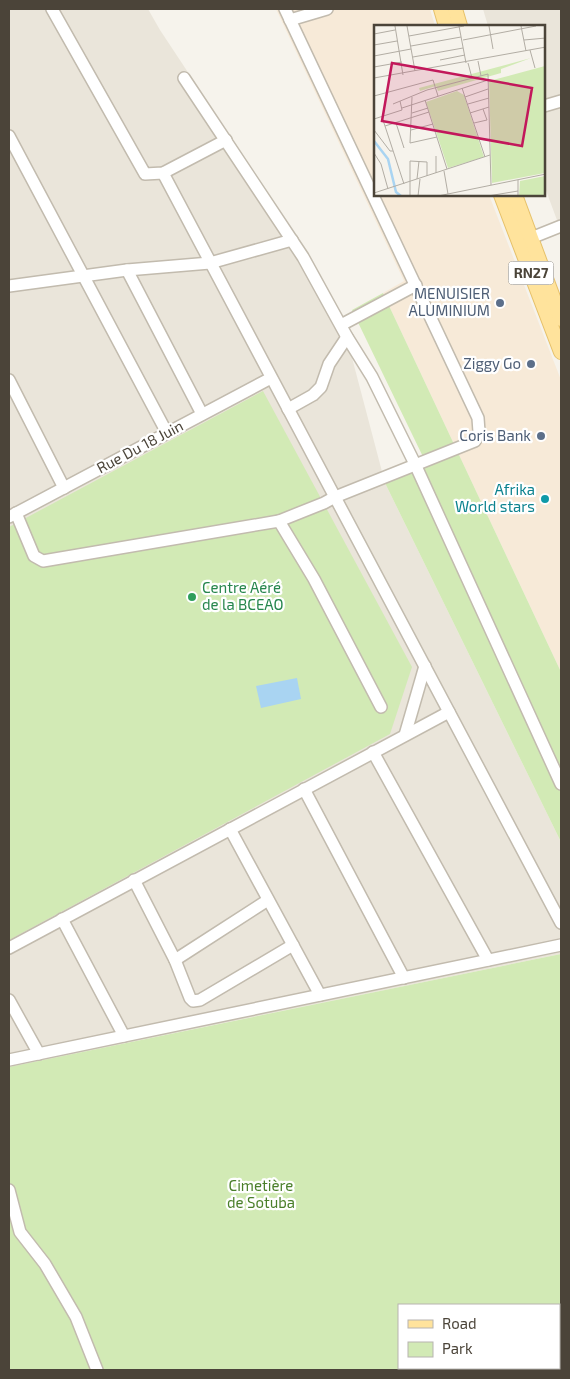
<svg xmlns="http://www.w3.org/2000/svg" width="570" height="1379" viewBox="0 0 570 1379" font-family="'Exo 2',sans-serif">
<rect width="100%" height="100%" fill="#f6f3ec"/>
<!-- residential -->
<g fill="#eae5da">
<path d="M9,9H148L160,30L307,252L341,316L385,483L561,842V954L9,1067Z"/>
<path d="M483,9H561V231L544,185V26H488Z"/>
</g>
<!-- commercial -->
<path fill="#f7ead8" d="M276,9H430L435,26H375V195H489L561,380V672L383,293L404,281Z"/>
<!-- green -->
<g fill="#d2eab5" fill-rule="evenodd">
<path d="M383,293L561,672V842L385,483L426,463L352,310Z"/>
<path d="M263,391L412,667L390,734L9,940V527Z"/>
<path d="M561,954V1370H9V1067ZM399,1305H559V1368H399Z"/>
</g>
<!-- water -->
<path fill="#a9d4f2" d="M297,678L301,699L261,708L256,686Z"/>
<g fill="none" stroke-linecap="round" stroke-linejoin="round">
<defs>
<g id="minor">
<path d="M52,9L145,174L163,173L226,140"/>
<path d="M290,20L327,9"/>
<path d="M184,78L303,257L347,337L372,377L415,464L561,784"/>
<path d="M544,106L561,101"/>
<path d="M9,136L167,433"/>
<path d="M163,173L561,923"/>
<path d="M531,238L561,226"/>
<path d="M127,270L202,414"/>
<path d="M9,286L127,270L210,263L292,240"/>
<path d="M341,325L416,285"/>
<path d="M9,380L64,488"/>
<path d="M288,409L313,395L321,387L329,364L347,337"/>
<path d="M16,513L34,556L43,561L279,521L314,579L381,707"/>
<path d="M9,517L271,378"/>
<path d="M279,521L324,503L335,497L475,441L479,432L478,418L285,9"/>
<path d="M405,735L425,666"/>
<path d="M373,752L488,960"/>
<path d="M304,789L404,978"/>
<path d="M230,829L320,995"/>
<path d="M134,880L175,960L190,998L193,1001L200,1000L293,945"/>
<path d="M62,919L124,1036"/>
<path d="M9,948L449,712"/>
<path d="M175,960L268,900"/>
<path d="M9,1000L39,1054"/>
<path d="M9,1060L561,945"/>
<path d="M9,1190L20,1232L45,1264L76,1317L97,1370"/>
</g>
<g id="major">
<path d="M441,9L446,26"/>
<path d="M455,9L460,26"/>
<path d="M501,195L561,352"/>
<path d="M515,195L561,319"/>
</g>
</defs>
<!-- minor casing -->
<use href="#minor" stroke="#c2bbae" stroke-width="14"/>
<!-- major casing -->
<use href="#major" stroke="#e6c16a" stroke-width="16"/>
<!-- minor -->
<use href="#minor" stroke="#fff" stroke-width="11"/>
<!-- major -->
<use href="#major" stroke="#ffe39c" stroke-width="14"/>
</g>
<!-- markers -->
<g fill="#5c6f8a" stroke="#fff" stroke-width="2">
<circle cx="500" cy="303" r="5"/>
<circle cx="531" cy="364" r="5"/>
<circle cx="541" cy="436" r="5"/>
</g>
<circle fill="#0f9aa8" stroke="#fff" stroke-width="2" cx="545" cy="499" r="5"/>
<circle fill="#2e9e5b" stroke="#fff" stroke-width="2" cx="192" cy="597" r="5"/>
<g text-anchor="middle" stroke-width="4.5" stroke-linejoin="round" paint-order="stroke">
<!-- shield labels -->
<rect fill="#fff" stroke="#817c74" stroke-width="1" x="508.5" y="261.5" width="45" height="23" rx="4"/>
<g font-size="14" font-weight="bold" fill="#4b4439">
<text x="531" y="278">RN27</text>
</g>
<!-- service labels -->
<g font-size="15" fill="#4e5e75" stroke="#fff" text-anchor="end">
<text x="490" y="299">MENUISIER<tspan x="490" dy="17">ALUMINIUM</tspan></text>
<text x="521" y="369">Ziggy Go</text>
<text x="531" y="441">Coris Bank</text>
</g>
<!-- street labels -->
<g font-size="15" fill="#4b4439" stroke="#fff">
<text transform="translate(140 447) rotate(-28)" y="5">Rue Du 18 Juin</text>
</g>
<!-- culture labels -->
<g font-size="15" fill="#0d838f" stroke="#fff" text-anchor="end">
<text x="535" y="495">Afrika<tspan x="535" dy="17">World stars</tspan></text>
</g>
<!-- leisure labels -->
<g font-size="15" fill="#27864d" stroke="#fff" text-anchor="start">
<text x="202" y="593">Centre Aéré<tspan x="202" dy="17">de la BCEAO</tspan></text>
</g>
<!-- park labels -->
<g font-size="15" fill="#4a7f2a" stroke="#fff">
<text x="261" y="1191">Cimetière<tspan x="261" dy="17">de Sotuba</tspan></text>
</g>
</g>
<!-- overview -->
<g transform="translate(374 25)">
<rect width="171" height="171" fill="#f6f3ec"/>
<path d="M157,33L127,44V48L64,66L62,61L46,66L45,63ZM171,41V148L118,158L115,56ZM83,66L90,70L110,132L74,143L52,77ZM171,151V171H145L146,156Z" fill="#d2eab5"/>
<path fill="none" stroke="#a9d4f2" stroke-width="2.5" d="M0,116L14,134L22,167L27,171"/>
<path fill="none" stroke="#b2ada4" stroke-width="1" d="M21,1L29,50M33,1L41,46M85,1L92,38M115,1L119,24M147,1L152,26M0,9L21,5M35,11L90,1M89,15L162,1M150,15L172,13M0,20L23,16M37,21L87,12M156,25L161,43M0,31L37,24M39,32L89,23M66,35L91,30M104,36L107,51M94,38L98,53M0,42L28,37M0,53L172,22M88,63L111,132M0,71L59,55L64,71M38,72L36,118L63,112M91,72L114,64M51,75L73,144M19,79L53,65L114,49L117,160M94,79L115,73M28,83L114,55M38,88L54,83M96,88L115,82M8,92L30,159M0,94L28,85L26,76M22,98L30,123M100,98L113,95L109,84M11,101L55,87M0,105L16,126H19M37,105L59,99M0,128L7,139L14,164M70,146L74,169M62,148V131M43,154L45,136M0,168L116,130M36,171V136L53,137V151M44,171L46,154M64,171L172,149M114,171L144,166M144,171V155"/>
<path fill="#c2185b" fill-opacity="0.15" stroke="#c2185b" stroke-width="2.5" d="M18,38L158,63L148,121L8,96Z"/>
<rect width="171" height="171" fill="none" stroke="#4b4439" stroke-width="2.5"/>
</g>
<!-- border -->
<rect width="570" height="1379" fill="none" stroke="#4b4439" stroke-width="20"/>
<!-- legend -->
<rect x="398" y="1304" width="162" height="65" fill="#ffffff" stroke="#b7b4b0"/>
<rect x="408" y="1320" width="25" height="8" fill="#ffe39c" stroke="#b7b4b0"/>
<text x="442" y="1329" font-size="15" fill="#4b4439">Road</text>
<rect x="408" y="1342" width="25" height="15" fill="#d2eab5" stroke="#b7b4b0"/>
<text x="442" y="1354" font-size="15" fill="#4b4439">Park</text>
</svg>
